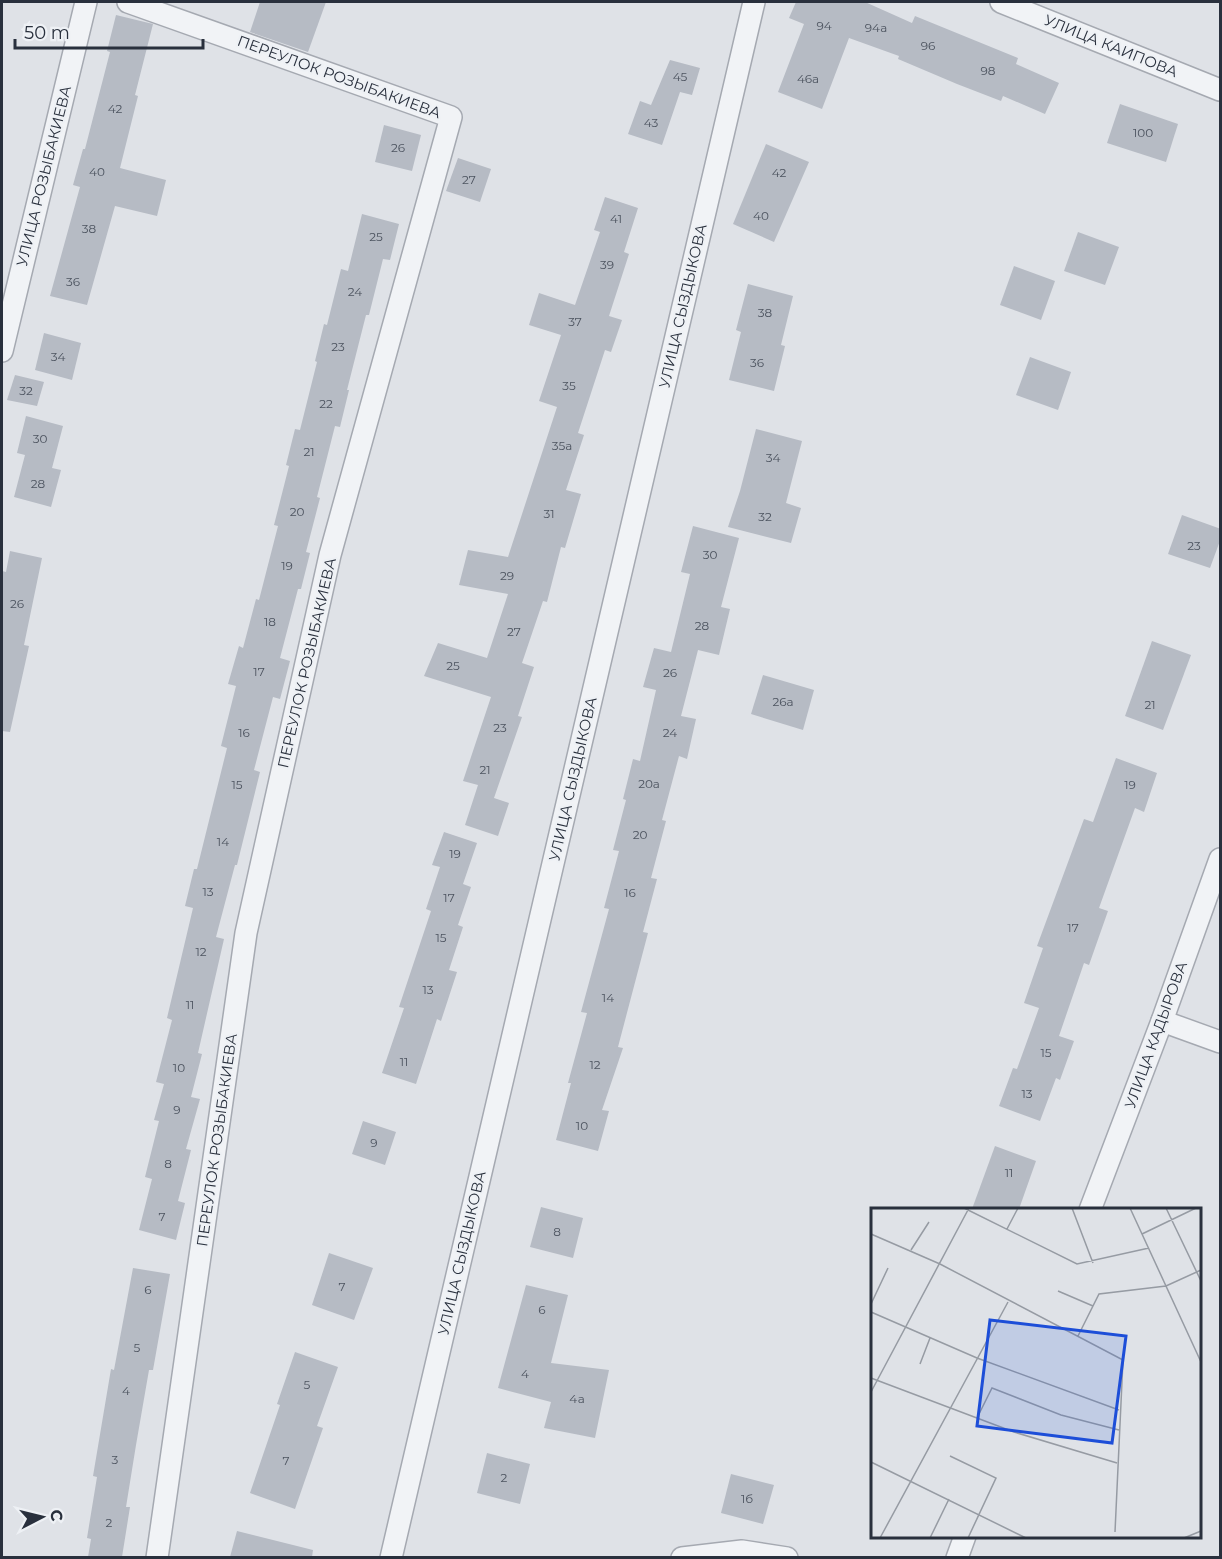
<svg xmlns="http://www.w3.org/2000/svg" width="1222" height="1559" viewBox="0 0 1222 1559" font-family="Montserrat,sans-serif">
<rect width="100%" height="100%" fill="#dfe2e7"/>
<!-- building -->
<g fill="#b6bbc4">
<path d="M260,2H326L308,52L250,32Z"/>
<path d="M796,2H865L912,23L915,16L1018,58L1016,64L1059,83L1045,114L1003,96L1001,101L957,84L898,59L899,56L849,38L822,109L778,92L804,24L789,18Z"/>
<path d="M116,15L153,24L135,95L138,96L120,168L166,180L157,216L115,206L87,305L50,296L80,187L73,185L83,149H85L110,52L107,51Z"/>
<path d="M670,60L700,68L692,95L680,92L662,145L628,134L640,101L651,105Z"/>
<path d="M1120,104L1178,124L1166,162L1107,143Z"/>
<path d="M384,125L421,135L412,171L375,162Z"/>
<path d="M766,144L809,162L774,242L733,224Z"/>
<path d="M458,158L491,169L480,202L446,191Z"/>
<path d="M605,197L638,208L624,252L629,254L609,316L622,320L611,352L605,350L578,433L584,435L566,490L581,494L565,548L561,547L547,602L543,601L522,663L534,667L518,716L522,717L494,798L509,803L498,836L465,825L478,785L463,781L491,697L424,676L438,643L487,658L508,594L459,585L468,550L508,557L557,407L539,401L561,335L529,325L539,293L575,305L600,232L594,230Z"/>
<path d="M362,214L399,224L390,260L383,259L369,315H366L347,390H349L340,427L335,426L317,497L320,498L306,552L310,553L301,589H298L280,658L290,661L280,699L273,697L254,770L260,772L237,865H235L216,937L224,939L198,1053L202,1054L191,1097L200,1099L186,1149L191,1150L178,1201L185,1203L176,1240L139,1230L152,1179L145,1177L159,1121L154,1120L164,1084L156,1082L172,1020L167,1018L193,908L185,906L194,869H197L227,748L221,746L236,686L228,684L239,646L243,648L256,599L259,600L278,526L274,525L289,466L286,465L295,429L300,430L317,362L315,361L324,324L327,325L341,269L348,271Z"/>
<path d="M1078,232L1119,247L1105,285L1064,271Z"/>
<path d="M1014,266L1055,281L1041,320L1000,305Z"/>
<path d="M748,284L793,296L781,345L785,346L774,391L729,380L741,332L736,330Z"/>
<path d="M44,333L81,343L72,380L35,370Z"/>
<path d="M1030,357L1071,372L1058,410L1016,395Z"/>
<path d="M15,375L44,382L37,406L7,400Z"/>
<path d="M26,416L63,426L52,468L61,470L51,507L14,497L25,455L17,453Z"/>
<path d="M756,429L802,441L786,503L801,508L791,543L728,527L740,491Z"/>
<path d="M1182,515L1221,529V538L1210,568L1168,554Z"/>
<path d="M693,526L739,538L721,607L730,609L719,655L698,650L681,716L696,719L687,759L679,756L662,820L666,821L651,878L657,879L643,932L648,933L618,1047L623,1048L602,1110L609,1111L598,1151L556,1140L571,1083H568L587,1013L581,1012L609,909L604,908L619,851L613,850L626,800L623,799L633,759L640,761L656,690L643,687L654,648L671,652L690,574L681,572Z"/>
<path d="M10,551L42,558L24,645L29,646L10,732L2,731V571L6,572Z"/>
<path d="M1152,641L1191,655L1163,730L1125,716Z"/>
<path d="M763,675L814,690L803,730L751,714Z"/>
<path d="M1116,758L1157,773L1144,812L1135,808L1099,908L1108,911L1089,965L1084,963L1059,1036L1074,1041L1060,1080L1056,1078L1040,1121L999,1106L1013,1068L1017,1069L1039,1008L1024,1003L1043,948L1037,946L1084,819L1093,822Z"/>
<path d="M444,832L477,843L463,884L471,887L458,925L463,927L449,970L457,972L441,1021L437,1019L416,1084L382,1073L404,1008L399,1007L431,911L426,909L440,867L432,865Z"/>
<path d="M363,1121L396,1132L385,1165L352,1154Z"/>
<path d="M995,1146L1036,1161L1019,1209H972Z"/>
<path d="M541,1207L583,1218L573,1258L530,1247Z"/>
<path d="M329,1253L373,1268L354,1320L312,1305Z"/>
<path d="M133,1268L170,1274L153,1370H149L136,1445L126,1507H130L122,1557H88L91,1539L87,1538L97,1477L93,1476L111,1369L114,1370Z"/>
<path d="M526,1285L568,1295L551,1363L609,1370L595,1438L544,1428L551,1402L498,1388Z"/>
<path d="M295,1352L338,1367L317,1426L323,1428L295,1509L250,1493L280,1405L277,1404Z"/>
<path d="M487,1453L530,1464L520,1504L477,1493Z"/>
<path d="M731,1474L774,1485L763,1524L721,1513Z"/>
<path d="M237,1531L313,1550L312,1557H230Z"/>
</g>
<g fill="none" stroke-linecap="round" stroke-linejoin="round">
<defs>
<g id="minor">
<path d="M128,2L451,117L330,555L246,933L157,1558"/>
<path d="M1001,2L1220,90"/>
<path d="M2,351L86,2"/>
<path d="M1162,1021L1220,1042"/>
<path d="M1090,1210L1162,1021L1220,859"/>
<path d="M391,1558L754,2"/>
<path d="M682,1558L742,1551L787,1558"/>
<path d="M957,1558L965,1536"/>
</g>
</defs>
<!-- minor casing -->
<use href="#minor" stroke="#a5a9b1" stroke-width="24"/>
<!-- minor -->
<use href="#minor" stroke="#f1f3f6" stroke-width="21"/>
</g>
<g text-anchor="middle" stroke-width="4.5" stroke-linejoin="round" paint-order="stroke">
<!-- number labels -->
<g font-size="12" fill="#4c535f">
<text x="824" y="30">94</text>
<text x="876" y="32">94а</text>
<text x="928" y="50">96</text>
<text x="988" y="75">98</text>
<text x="680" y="81">45</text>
<text x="808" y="83">46а</text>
<text x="115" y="113">42</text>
<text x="651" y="127">43</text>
<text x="1143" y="137">100</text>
<text x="398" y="152">26</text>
<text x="97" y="176">40</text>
<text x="779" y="177">42</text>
<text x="469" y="184">27</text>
<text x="761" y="220">40</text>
<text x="616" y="223">41</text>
<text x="89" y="233">38</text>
<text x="376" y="241">25</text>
<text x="607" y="269">39</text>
<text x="73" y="286">36</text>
<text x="355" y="296">24</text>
<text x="765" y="317">38</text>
<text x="575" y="326">37</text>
<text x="338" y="351">23</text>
<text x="58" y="361">34</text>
<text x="757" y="367">36</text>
<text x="569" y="390">35</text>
<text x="26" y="395">32</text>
<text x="326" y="408">22</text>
<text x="40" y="443">30</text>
<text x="562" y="450">35а</text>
<text x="309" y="456">21</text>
<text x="773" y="462">34</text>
<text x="38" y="488">28</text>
<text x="297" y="516">20</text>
<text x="549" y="518">31</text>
<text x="765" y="521">32</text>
<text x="1194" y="550">23</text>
<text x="710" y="559">30</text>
<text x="287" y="570">19</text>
<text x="507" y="580">29</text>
<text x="17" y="608">26</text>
<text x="270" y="626">18</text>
<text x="702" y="630">28</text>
<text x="514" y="636">27</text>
<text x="453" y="670">25</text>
<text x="259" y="676">17</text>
<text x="670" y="677">26</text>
<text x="783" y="706">26а</text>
<text x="1150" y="709">21</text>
<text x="500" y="732">23</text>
<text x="244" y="737">16</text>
<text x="670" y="737">24</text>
<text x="485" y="774">21</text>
<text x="649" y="788">20а</text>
<text x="237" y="789">15</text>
<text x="1130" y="789">19</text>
<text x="640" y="839">20</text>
<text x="223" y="846">14</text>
<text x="455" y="858">19</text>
<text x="208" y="896">13</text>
<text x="630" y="897">16</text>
<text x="449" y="902">17</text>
<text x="1073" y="932">17</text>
<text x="441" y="942">15</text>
<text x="201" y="956">12</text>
<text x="428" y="994">13</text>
<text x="608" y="1002">14</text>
<text x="190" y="1009">11</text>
<text x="1046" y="1057">15</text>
<text x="404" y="1066">11</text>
<text x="595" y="1069">12</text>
<text x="179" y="1072">10</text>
<text x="1027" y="1098">13</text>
<text x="177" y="1114">9</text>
<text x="582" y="1130">10</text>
<text x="374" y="1147">9</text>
<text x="168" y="1168">8</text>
<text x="1009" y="1177">11</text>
<text x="162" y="1221">7</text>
<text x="557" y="1236">8</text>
<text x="342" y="1291">7</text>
<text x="148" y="1294">6</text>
<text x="542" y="1314">6</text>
<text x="137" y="1352">5</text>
<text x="525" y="1378">4</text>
<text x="307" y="1389">5</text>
<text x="126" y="1395">4</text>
<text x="577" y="1403">4а</text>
<text x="115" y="1464">3</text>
<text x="286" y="1465">7</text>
<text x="504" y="1482">2</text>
<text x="747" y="1503">1б</text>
<text x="109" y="1527">2</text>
</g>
<!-- street labels -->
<g font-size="15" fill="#29303d" stroke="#eef1f5">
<text transform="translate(1111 46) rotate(22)" y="5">УЛИЦА КАИПОВА</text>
<text transform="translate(339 77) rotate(20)" y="5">ПЕРЕУЛОК РОЗЫБАКИЕВА</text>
<text transform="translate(44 176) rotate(-76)" y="5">УЛИЦА РОЗЫБАКИЕВА</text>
<text transform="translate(683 306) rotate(-77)" y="5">УЛИЦА СЫЗДЫКОВА</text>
<text transform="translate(307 663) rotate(-77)" y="5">ПЕРЕУЛОК РОЗЫБАКИЕВА</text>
<text transform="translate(573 779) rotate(-77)" y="5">УЛИЦА СЫЗДЫКОВА</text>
<text transform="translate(1156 1035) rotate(-70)" y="5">УЛИЦА КАДЫРОВА</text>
<text transform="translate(217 1140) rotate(-82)" y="5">ПЕРЕУЛОК РОЗЫБАКИЕВА</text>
<text transform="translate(462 1253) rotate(-77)" y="5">УЛИЦА СЫЗДЫКОВА</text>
</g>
</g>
<!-- overview -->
<g transform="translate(871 1208)">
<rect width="330" height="330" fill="#dfe2e7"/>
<path fill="none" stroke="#969ba3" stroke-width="1.5" d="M93,0L206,56L278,40M201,0L222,55M259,0L330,154M295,0L330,73M136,21L147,0M0,26L69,56L252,152L244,324M271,26L325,0M40,42L58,14M187,83L222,98M0,96L17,60M0,104L106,150L248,202M207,128L228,86L295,78L330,62M49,156L59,130M0,170L143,224L246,255M0,184L98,0M106,210L121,180L190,207L248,222M79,248L125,270L97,330M0,254L155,330M9,330L137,94M59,330L78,291M313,330L330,323"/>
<path fill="#1d4ed8" fill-opacity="0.15" stroke="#1d4ed8" stroke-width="3" d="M119,112L255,128L241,235L106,218Z"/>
<rect width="330" height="330" fill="none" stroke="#29303d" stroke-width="3"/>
</g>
<!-- border -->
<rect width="1222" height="1559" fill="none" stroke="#29303d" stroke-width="6"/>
<!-- north arrow -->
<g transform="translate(42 1517) rotate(83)" stroke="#eef1f5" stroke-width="4.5" paint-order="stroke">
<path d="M0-4.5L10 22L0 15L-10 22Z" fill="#29303d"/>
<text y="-9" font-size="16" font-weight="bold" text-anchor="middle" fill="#29303d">С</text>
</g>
<!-- scale -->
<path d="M15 39v9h188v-9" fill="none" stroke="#29303d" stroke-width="3"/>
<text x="24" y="39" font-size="18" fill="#29303d" stroke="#eef1f5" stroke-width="4.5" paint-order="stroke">50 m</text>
</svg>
